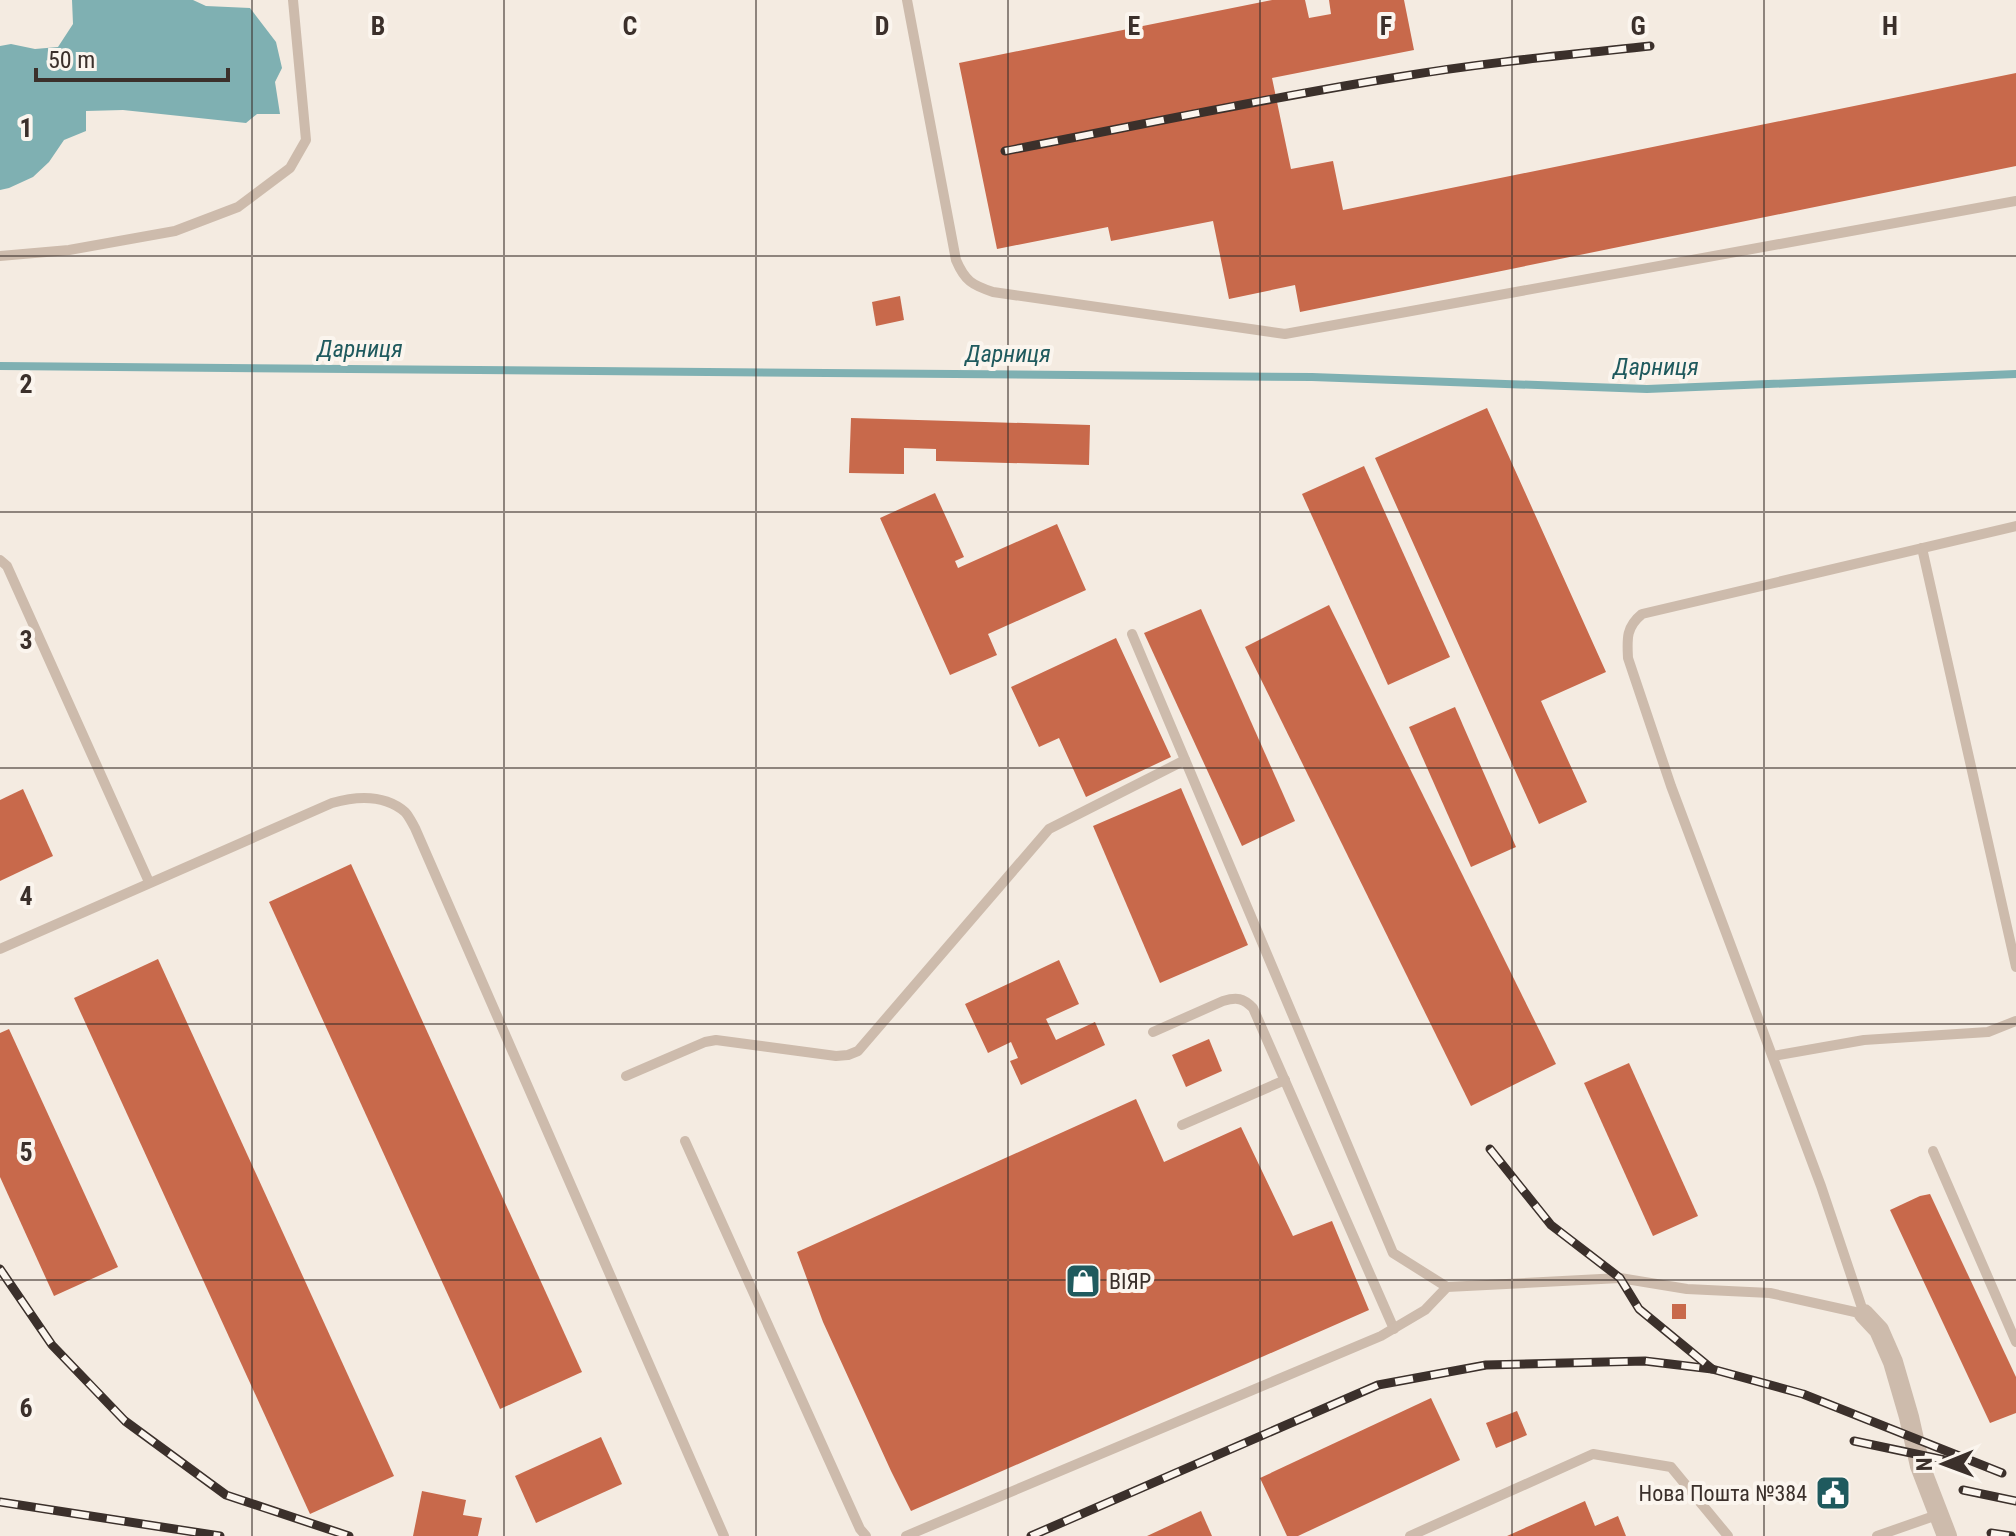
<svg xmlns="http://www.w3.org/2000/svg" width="2016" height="1536" viewBox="0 0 2016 1536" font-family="'Roboto Condensed',sans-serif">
<rect width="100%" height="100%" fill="#f4ebe1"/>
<!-- water -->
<path fill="#7fb0b2" d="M72,0H193L206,6L250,8L276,42L282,68L275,82L280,114H257L246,123L123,110L86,111V131L64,140L49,162L33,177L9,188L0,190V46L11,44L35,49L58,47L73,24Z"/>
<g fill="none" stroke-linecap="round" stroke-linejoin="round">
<!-- stream -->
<path stroke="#7fb0b2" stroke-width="8" d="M0,366L1312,377L1647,389L2016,374"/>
</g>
<!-- building -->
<g fill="#c8694b">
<path d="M1272,0H1305L1309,18L1331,14L1329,0H1404L1414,50L1272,78L1291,169L1333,161L1343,210L2016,73V166L1300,312L1295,285L1229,299L1213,221L1111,241L1108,227L997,249L959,63Z"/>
<path d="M900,296L904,320L876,326L872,302Z"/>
<path d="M1487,408L1606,672L1541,701L1587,802L1539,824L1375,458Z"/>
<path d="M851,418L1090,425L1089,465L936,461V449L904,448V474L849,473Z"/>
<path d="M1364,466L1450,657L1388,685L1302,494Z"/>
<path d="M935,493L964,557L955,561L958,568L1057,524L1086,590L988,634L997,655L950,675L880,518Z"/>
<path d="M1329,605L1556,1064L1471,1106L1245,647Z"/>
<path d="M1201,609L1295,821L1242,846L1144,633Z"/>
<path d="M1116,638L1171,757L1086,797L1059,738L1039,747L1011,687Z"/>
<path d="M1455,707L1516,847L1471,867L1409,727Z"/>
<path d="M1181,788L1248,945L1160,983L1093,826Z"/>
<path d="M23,789L53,856L0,881V800Z"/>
<path d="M351,864L582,1372L500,1409L269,902Z"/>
<path d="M158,959L394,1476L310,1514L74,998Z"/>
<path d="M1059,960L1079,1004L1046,1019L1056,1040L1095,1022L1105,1045L1021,1085L1010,1061L1018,1058L1011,1042L988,1053L965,1004Z"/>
<path d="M9,1029L118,1267L54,1296L0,1177V1033Z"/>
<path d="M1209,1039L1222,1071L1186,1087L1172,1055Z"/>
<path d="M1629,1063L1698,1216L1653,1236L1584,1083Z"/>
<path d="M1136,1099L1164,1162L1241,1127L1293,1236L1332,1221L1369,1310L911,1511L891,1471L823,1322L797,1252Z"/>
<path d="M1930,1194L2016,1377V1413L1990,1423L1890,1210L1920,1196Z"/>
<rect x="1672" y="1304" width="14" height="15"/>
<path d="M1431,1398L1460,1460L1298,1536H1287L1260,1478Z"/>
<path d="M1517,1411L1527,1435L1496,1448L1486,1423Z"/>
<path d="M601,1437L622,1484L536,1523L515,1476Z"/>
<path d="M422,1491L466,1500L463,1515L482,1518L478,1536H413Z"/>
<path d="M1585,1501L1595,1526L1618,1516L1626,1536H1507Z"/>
<path d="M1201,1511L1212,1536H1147Z"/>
</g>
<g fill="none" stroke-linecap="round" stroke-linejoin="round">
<!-- lane -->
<g stroke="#cdbbac" stroke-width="10">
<path d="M907,0L956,260C965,281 972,285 993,292L1285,334L2016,201"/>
<path d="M0,256L69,250L175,231L238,207L290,168L306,140L293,0"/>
<path d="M1922,548L2016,967"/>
<path d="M0,560L7,566L149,882"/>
<path d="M1132,634L1393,1253L1447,1287"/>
<path d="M0,949L332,803C357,796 384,794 405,812C409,816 412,823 415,828L724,1536"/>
<path d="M1153,1032L1223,1001C1237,997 1243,998 1253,1008L1394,1329"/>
<path d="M1773,1056L1864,1040L1988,1032L2016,1021"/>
<path d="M626,1076L705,1042L716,1040L836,1056L848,1055L858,1051L1049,829L1185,760"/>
<path d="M1182,1125L1285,1080"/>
<path d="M685,1141L860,1529L866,1536"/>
<path d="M1933,1151L2016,1342"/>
<path d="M1864,1314L1821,1186L1671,786L1628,658C1627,639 1626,627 1642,614L2016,526"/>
<path d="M906,1536L1381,1336L1425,1310L1447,1287L1620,1278L1687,1289L1770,1293L1864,1314"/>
<path d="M1410,1536L1593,1454L1671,1467L1728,1536"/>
<path d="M1877,1536L1937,1515"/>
</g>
<!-- street -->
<path stroke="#cdbbac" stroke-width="20" d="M1864,1314L1879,1330L1893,1362L1909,1417L1920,1466L1947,1536"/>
<defs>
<g id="rail">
<path d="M1005,151C1135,126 1266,98 1398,77C1481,63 1566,55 1650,46"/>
<path d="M1490,1149L1551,1225L1620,1278L1639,1309L1712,1369"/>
<path d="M0,1269L52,1345L125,1421L226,1495L349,1536"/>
<path d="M1854,1441L1954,1462"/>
<path d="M1963,1490L2016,1501"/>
<path d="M0,1502L220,1536"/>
<path d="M1991,1533L2011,1536"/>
<path d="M1031,1536L1378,1385L1486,1365L1645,1361L1712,1369L1803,1394L2002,1473"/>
</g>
</defs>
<!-- rail casing -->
<use href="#rail" stroke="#3b302b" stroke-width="9"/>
<!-- rail -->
<use href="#rail" stroke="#fbf5ee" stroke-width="6" stroke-dasharray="18" stroke-linecap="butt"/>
</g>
<!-- grid -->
<path fill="none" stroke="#3b302b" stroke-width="2" stroke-opacity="0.55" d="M252,0V1536M504,0V1536M756,0V1536M1008,0V1536M1260,0V1536M1512,0V1536M1764,0V1536M0,256H2016M0,512H2016M0,768H2016M0,1024H2016M0,1280H2016"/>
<!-- icons -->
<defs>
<symbol id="shop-square" viewBox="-11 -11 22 22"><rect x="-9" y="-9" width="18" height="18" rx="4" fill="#1f5a5e" stroke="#fbf5ee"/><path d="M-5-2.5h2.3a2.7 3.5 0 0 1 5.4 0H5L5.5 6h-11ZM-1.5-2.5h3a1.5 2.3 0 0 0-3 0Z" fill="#fff"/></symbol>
<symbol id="civic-square" viewBox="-11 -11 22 22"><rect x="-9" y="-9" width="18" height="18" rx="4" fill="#1f5a5e" stroke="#fbf5ee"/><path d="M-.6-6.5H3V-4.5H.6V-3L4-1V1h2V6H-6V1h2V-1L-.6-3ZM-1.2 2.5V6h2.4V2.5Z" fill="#fff"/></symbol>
</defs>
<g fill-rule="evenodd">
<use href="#shop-square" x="1063" y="1261" width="40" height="40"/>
<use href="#civic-square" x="1813" y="1473" width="40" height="40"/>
</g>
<g text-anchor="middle" stroke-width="8" stroke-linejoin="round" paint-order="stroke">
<!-- poi labels -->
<g font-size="22" fill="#3b302b" stroke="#fbf5ee" text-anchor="start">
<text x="1109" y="1289">ВІЯР</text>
<text x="1807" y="1501" text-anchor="end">Нова Пошта №384</text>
</g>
<!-- water labels -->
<g font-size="24" font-style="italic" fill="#1f5a5e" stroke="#fbf5ee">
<text x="360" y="357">Дарниця</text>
<text x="1008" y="362">Дарниця</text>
<text x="1656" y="375">Дарниця</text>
</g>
</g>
<g font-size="26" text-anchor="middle" font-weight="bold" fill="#3b302b" stroke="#fbf5ee" stroke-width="8" stroke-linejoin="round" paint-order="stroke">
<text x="378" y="35">B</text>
<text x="630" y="35">C</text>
<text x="882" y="35">D</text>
<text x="1134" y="35">E</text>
<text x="1386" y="35">F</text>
<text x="1638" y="35">G</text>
<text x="1890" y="35">H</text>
<text x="26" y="137">1</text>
<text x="26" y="393">2</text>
<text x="26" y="649">3</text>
<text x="26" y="905">4</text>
<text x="26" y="1161">5</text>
<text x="26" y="1417">6</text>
</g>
<!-- north arrow -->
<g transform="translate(1944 1464) rotate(269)" stroke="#fbf5ee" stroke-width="6" paint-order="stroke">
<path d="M0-6L14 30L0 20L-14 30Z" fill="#3b302b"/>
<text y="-12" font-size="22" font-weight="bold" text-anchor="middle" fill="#3b302b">N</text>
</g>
<!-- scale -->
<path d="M36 68v12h192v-12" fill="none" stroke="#3b302b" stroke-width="4"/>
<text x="48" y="68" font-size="24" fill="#3b302b" stroke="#fbf5ee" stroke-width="6" paint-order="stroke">50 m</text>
</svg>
